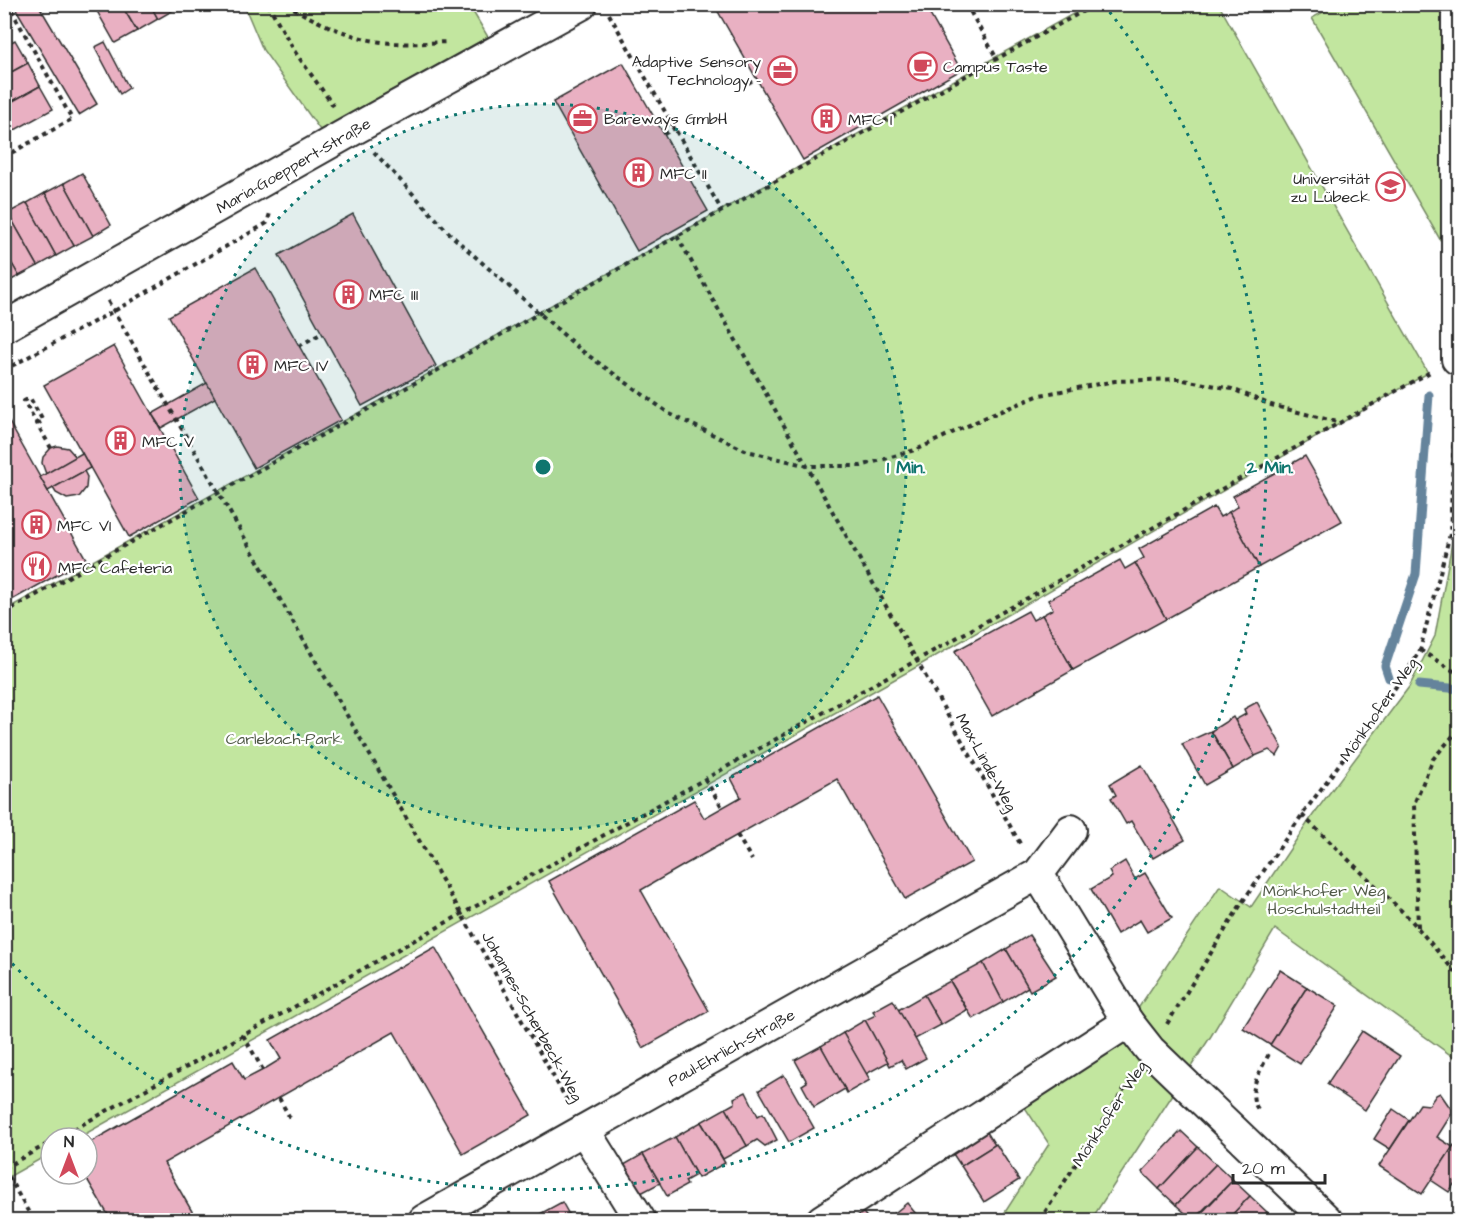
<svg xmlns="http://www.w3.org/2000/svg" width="1464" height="1225" viewBox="0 0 1464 1225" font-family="'Architects Daughter',sans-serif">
<rect width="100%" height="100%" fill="#fff"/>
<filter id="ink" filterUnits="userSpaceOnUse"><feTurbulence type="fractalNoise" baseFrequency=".0167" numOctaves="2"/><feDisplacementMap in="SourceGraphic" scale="12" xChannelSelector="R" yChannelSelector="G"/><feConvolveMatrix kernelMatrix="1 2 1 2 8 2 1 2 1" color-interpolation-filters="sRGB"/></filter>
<g filter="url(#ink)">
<!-- green -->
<g fill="#c2e69f" stroke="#768865" stroke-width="1.5">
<path d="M244,5H469L488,37L320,130L263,50Z"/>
<path d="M1089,5H1219L1428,373L920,665L78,1138H51V1153L5,1179V610Z"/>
<path d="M1336,5H1459L1453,262L1312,18Z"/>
<path d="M1453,537L1459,539V1061L1275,929L1211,1036L1091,1220H1000L1049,1144L1022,1103L1117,1040L1220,886L1251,907L1313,815L1409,687L1435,636Z"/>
</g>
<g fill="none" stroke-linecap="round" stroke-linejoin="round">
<!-- stream -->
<g stroke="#65849c" stroke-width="9">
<path d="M1389,678L1385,666L1416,574L1429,395"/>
<path d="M1419,685L1460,689"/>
</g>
</g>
<!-- building -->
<g fill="#e9b0c2" stroke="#2b2b2b" stroke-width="1.5">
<path d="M13,4H38L97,104L79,115Z"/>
<path d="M93,4H121L137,31L115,43Z"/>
<path d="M121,4H150L158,19L137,31Z"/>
<path d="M150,4H184L158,19Z"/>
<path d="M483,4H496L486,10Z"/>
<path d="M722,4H924L961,70L803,160L716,8Z"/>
<path d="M15,40L28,63L4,76V46Z"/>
<path d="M105,42L129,88L120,94L95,47Z"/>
<path d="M28,63L40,86L4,106V76Z"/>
<path d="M623,63L708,211L637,251L553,102Z"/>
<path d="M40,86L53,109L4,136V106Z"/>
<path d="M82,173L111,225L93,236L64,183Z"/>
<path d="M64,183L93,236L74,246L45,193Z"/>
<path d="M45,193L74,246L56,256L27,203Z"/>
<path d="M27,203L56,256L38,266L8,213Z"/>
<path d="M8,213L38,266L19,276L4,250V215Z"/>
<path d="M353,214L436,366L362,406L279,255Z"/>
<path d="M4,250L19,276L4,284Z"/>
<path d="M255,268L341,420L254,468L169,316Z"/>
<path d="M114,346L199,498L129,537L44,385Z"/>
<path d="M207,383L215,398L161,428L152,414Z"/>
<path d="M4,413L86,559L10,601L4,591Z"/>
<path d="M57,446L68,448L76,457L46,474L42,463L43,457L51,448Z"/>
<path d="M82,453L90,468L48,491L40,477Z"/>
<path d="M1305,456L1342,521L1259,567L1229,512L1238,506L1233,496Z"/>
<path d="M84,471L87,477L86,488L79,497L67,499L56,493L53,488Z"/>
<path d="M1214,507L1220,517L1229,512L1259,567L1166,619L1135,563L1144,558L1139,549Z"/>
<path d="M1120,560L1125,569L1135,563L1166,619L1073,670L1042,615L1053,609L1048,600Z"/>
<path d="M1028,611L1033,620L1042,615L1073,670L992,716L955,651Z"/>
<path d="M877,695L972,862L905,899L837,779L686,864L641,890L709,1011L643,1048L549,881L694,800L704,818L741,797L731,778Z"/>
<path d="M1257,702L1282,747L1277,756L1269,750L1255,756L1235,720L1246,714L1244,709Z"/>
<path d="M1233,717L1255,756L1233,769L1211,731Z"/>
<path d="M1211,731L1233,769L1205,785L1182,744Z"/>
<path d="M1142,765L1185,840L1153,858L1131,821L1126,824L1111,798L1116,795L1110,784Z"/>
<path d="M1125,861L1135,879L1145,873L1172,918L1147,932L1140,920L1117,934L1091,889L1112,877L1109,871Z"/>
<path d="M1029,935L1056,976L1030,991L1006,949Z"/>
<path d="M435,947L531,1115L463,1154L394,1032L164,1163L197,1220H111L84,1174H87V1144L233,1061L244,1080L263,1070L281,1059L270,1040Z"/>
<path d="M1006,949L1028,987L1003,1002L983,963Z"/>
<path d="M983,963L1003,1002L973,1019L950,981Z"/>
<path d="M1280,970L1307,987L1270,1045L1243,1028Z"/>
<path d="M950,981L967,1010L941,1025L924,995Z"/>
<path d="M1307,987L1338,1006L1300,1064L1270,1045Z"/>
<path d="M924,995L941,1025L915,1039L898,1010Z"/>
<path d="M893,1000L926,1058L906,1069L901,1060L890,1066L865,1020L876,1015L873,1011Z"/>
<path d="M865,1020L888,1062L866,1074L843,1033Z"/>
<path d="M1362,1031L1400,1056L1365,1110L1327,1084Z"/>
<path d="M843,1033L870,1080L847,1093L821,1046Z"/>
<path d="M821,1046L845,1089L814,1107L802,1085L807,1082L795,1060Z"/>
<path d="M784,1075L814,1128L789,1142L759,1090Z"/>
<path d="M746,1092L758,1116L763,1113L777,1140L765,1146L757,1140L747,1146L726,1108L735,1103L734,1098Z"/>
<path d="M1440,1093L1451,1109V1115L1437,1137L1453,1147L1422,1194L1379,1166L1420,1104L1429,1105L1436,1095Z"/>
<path d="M726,1108L747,1146L723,1159L701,1122Z"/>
<path d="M1393,1109L1409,1120L1390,1149L1374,1139Z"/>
<path d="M701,1122L725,1163L698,1178L675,1137Z"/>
<path d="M985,1129L995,1145L961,1166L951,1151Z"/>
<path d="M1181,1131L1198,1147L1159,1189L1142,1172Z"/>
<path d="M675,1137L696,1175L685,1181L687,1185L667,1196L643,1154Z"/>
<path d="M996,1144L1019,1180L984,1202L961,1166Z"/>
<path d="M1454,1145L1460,1149V1175L1449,1192L1431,1180Z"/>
<path d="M1198,1147L1216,1164L1176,1205L1159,1189Z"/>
<path d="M643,1154L660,1183L641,1193L624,1165Z"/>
<path d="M1216,1164L1233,1180L1193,1220L1176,1205Z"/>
<path d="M1233,1180L1250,1196L1227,1220H1195Z"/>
<path d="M1250,1196L1267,1212L1260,1220H1227Z"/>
<path d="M562,1202L572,1220H529Z"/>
<path d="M907,1203L921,1220H886Z"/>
<path d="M861,1210L869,1220H848Z"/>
<path d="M1267,1212L1276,1220H1260Z"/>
</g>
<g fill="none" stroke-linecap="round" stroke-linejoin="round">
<defs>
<g id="minor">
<path d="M1457,4V359"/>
<path d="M4,327L353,130L582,4"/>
<path d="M1038,874L1128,1022L1150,1050L1327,1220"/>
<path d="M584,1130L640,1220"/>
<path d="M424,1220L1038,874L1071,830"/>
<path d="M822,1220L1128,1022"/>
</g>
</defs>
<!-- minor casing -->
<use href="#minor" stroke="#2b2b2b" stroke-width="34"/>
<!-- path -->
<g stroke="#2b2b2b" stroke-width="4" stroke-dasharray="4.5 4.5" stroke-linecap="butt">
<path d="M268,4L295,52L335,108"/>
<path d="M286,4C315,22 357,41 391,43C409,44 428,43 447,42"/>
<path d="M966,4L997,59"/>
<path d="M609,14L722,211"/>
<path d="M748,83L757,78"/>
<path d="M664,134L675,128"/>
<path d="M374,152L452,236L582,351L670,414L747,451L808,466H861L918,449L984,418L1040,395L1115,381L1178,379L1232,389L1271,405L1341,423"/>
<path d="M4,157L72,119L8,4"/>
<path d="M677,236L1022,847"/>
<path d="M108,301L461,913L569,1104"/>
<path d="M299,346L322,333"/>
<path d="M4,370L114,311L267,223L271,210"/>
<path d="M37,424L43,421L30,398L24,401L51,448"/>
<path d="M1450,534L1460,539"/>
<path d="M4,613L722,211L1096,4"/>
<path d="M1420,650L1460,675"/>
<path d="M705,779L722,807"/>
<path d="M1302,815L1411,920L1460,978"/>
<path d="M737,835L752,860"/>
<path d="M1418,927L1414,804L1433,759L1460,728"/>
<path d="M1167,1024L1243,901L1302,815L1406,673L1420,650L1450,534L1456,387"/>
<path d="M243,1035L263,1070"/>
<path d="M279,1098L290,1118"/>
<path d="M1258,1109C1245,1092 1262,1068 1270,1052"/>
<path d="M58,1138L705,779L1432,371"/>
<path d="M4,1168L51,1142"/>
<path d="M4,1169L33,1220"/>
<path d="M1040,1220L1133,1075"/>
</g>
<!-- minor -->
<use href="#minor" stroke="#fff" stroke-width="30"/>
</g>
</g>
<!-- distance rings -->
<circle cx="543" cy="467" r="363" fill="#0f766e" fill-opacity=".12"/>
<g fill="none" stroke="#0f766e" stroke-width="3" stroke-dasharray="3 6">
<circle cx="543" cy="467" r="363"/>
<path d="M1104 5A727 727 0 0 1 7 958"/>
</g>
<!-- icons -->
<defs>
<symbol id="cafe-ring" viewBox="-11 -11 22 22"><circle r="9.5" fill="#fff" stroke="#d1495b" stroke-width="1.5"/><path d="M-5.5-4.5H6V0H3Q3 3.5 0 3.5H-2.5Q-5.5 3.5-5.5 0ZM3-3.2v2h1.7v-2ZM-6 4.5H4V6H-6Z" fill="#d1495b"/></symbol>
<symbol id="office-ring" viewBox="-11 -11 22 22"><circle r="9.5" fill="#fff" stroke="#d1495b" stroke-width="1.5"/><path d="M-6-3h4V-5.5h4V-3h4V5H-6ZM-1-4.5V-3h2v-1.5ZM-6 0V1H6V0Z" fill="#d1495b"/></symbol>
<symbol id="building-ring" viewBox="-11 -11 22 22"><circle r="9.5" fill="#fff" stroke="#d1495b" stroke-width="1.5"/><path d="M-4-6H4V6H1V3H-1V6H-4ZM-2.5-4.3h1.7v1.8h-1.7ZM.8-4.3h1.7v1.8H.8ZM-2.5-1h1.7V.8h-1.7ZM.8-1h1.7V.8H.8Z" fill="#d1495b"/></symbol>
<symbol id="university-ring" viewBox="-11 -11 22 22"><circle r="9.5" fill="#fff" stroke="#d1495b" stroke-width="1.5"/><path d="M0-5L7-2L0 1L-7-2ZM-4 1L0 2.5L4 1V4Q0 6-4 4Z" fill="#d1495b"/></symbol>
<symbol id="restaurant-ring" viewBox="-11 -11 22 22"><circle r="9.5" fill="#fff" stroke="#d1495b" stroke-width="1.5"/><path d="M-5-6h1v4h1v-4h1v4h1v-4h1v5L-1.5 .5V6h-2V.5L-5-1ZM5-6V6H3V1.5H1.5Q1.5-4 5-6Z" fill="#d1495b"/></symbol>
</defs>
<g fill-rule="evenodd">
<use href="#cafe-ring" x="906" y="50" width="33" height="33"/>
<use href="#office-ring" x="766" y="54" width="33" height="33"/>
<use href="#office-ring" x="566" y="102" width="33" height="33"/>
<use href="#building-ring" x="810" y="102" width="33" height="33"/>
<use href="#building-ring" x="622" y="156" width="33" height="33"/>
<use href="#university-ring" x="1374" y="170" width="33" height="33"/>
<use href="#building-ring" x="332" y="278" width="33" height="33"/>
<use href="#building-ring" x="236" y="348" width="33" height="33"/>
<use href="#building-ring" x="104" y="424" width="33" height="33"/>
<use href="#building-ring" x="20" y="508" width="33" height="33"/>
<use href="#restaurant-ring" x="20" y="550" width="33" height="33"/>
</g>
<g text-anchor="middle" stroke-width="4.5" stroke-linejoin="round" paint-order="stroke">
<!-- poi labels -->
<g font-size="16" fill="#2b2b2b" stroke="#fff" text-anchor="start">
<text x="761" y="67" text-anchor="end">Adaptive Sensory<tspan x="761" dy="18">Technology -</tspan></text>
<text x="943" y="72">Campus Taste</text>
<text x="604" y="124">Bareways GmbH</text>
<text x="848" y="125">MFC I</text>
<text x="660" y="179">MFC II</text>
<text x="1370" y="184" text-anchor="end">Universität<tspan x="1370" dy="18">zu Lübeck</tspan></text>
<text x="369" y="300">MFC III</text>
<text x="274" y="371">MFC IV</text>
<text x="142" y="447">MFC V</text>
<text x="57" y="531">MFC VI</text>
<text x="58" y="573">MFC Cafeteria</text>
</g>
<!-- street labels -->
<g font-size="16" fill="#2b2b2b" stroke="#fff">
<text transform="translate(293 165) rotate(-30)" y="6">Maria-Goeppert-Straße</text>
<text transform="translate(1378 709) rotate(-55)" y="6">Mönkhofer Weg</text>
<text transform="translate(987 762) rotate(61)" y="6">Max-Linde-Weg</text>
<text transform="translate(533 1016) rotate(61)" y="6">Johannes-Scherbeck-Weg</text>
<text transform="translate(731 1047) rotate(-29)" y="6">Paul-Ehrlich-Straße</text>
<text transform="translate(1109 1113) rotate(-57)" y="6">Mönkhofer Weg</text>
</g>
<!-- park labels -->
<g font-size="16" fill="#515a48" stroke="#fff">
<text x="284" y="744">Carlebach-Park</text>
<text x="1324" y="896">Mönkhofer Weg<tspan x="1324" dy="18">Hoschulstadtteil</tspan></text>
</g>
</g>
<circle cx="543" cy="467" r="9" fill="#0f766e" stroke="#fff" stroke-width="3"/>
<g font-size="18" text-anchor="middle" font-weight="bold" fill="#0f766e" stroke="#fff" stroke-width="4.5" stroke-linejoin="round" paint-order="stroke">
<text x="906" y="473">1 Min.</text>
<text x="1270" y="473">2 Min.</text>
</g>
<!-- margin -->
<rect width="1464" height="1225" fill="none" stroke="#fff" stroke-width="24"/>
<rect x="12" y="12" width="1440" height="1201" fill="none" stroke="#2b2b2b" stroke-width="2" filter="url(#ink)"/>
<!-- north arrow -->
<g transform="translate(69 1156)"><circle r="28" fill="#ffffff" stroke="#aaaaaa" stroke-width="1.5"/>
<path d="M0-4.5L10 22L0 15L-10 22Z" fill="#d1495b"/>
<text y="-9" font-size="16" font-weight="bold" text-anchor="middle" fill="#2b2b2b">N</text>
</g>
<!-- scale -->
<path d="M1233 1174v9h92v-9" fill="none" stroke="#2b2b2b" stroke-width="3"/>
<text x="1242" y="1174" font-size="18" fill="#2b2b2b" stroke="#ffffff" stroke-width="4.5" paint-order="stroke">20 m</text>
</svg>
